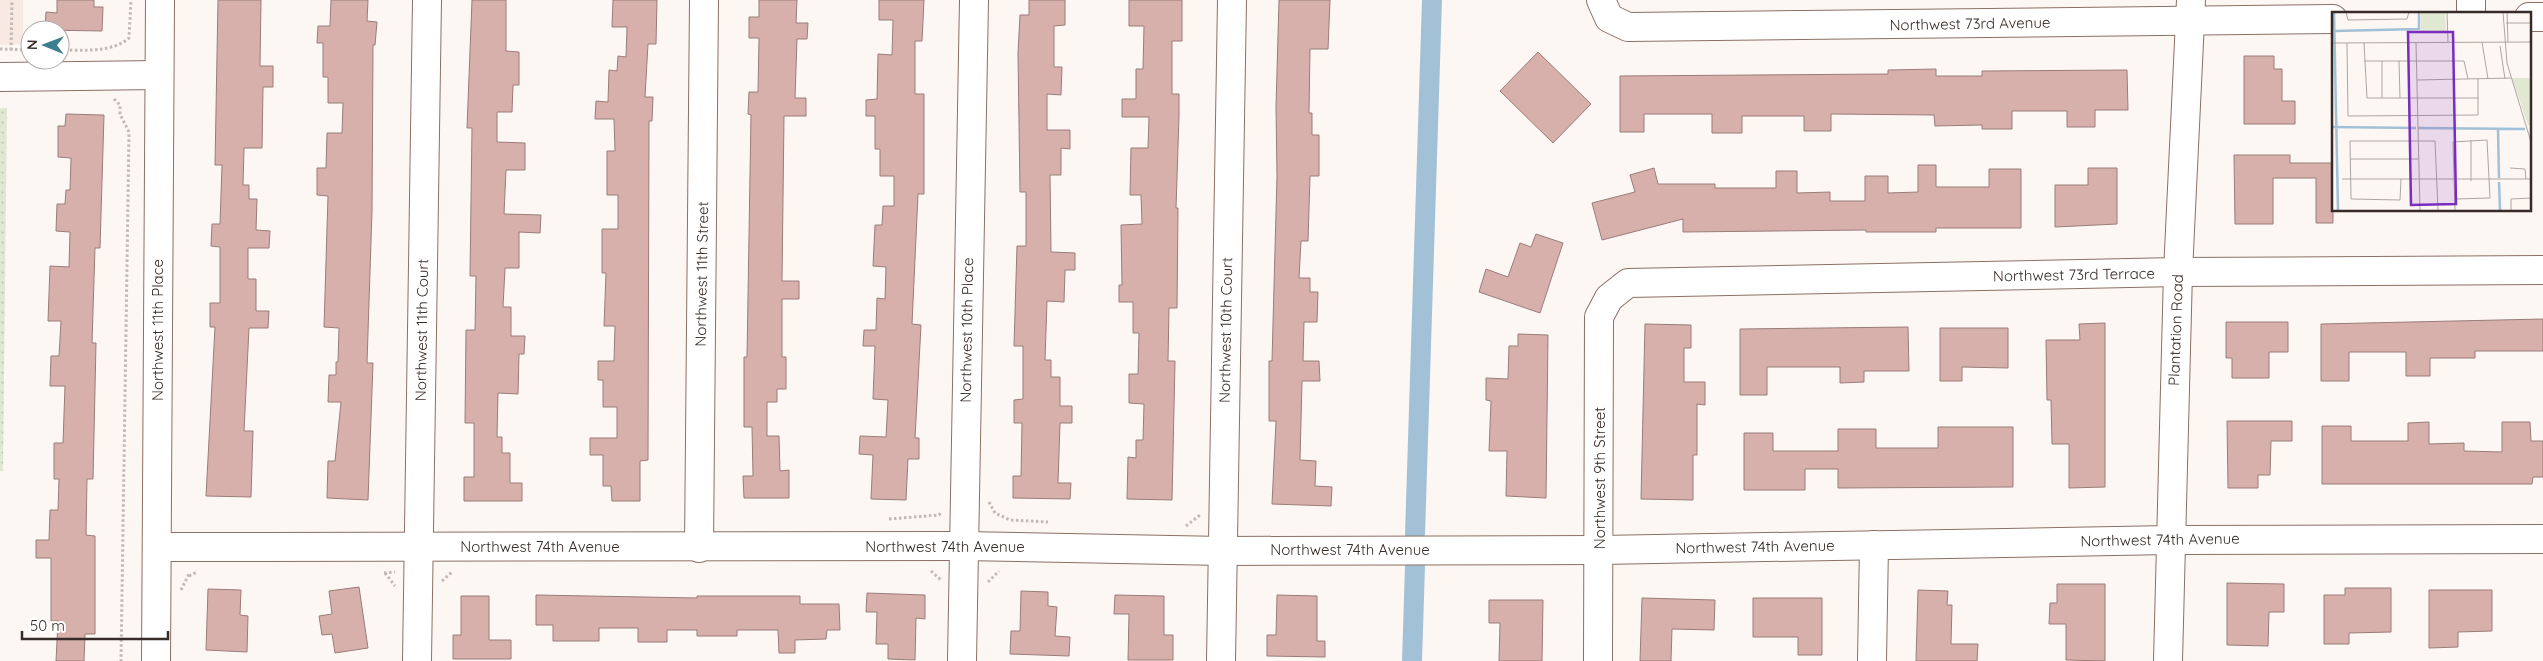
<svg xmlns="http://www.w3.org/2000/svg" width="2543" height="661" viewBox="0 0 2543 661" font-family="Quicksand,sans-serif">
<defs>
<pattern id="park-dots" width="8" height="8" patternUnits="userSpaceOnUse" patternTransform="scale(1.25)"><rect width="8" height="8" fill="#e0e8d1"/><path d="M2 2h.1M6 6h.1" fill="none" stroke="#c1c7b3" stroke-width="1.8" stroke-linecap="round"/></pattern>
</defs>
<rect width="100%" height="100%" fill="#fdf7f4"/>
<!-- built -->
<path fill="#f9e9e3" d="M0,0H23V44L0,45Z"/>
<!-- park -->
<path fill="url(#park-dots)" d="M0,108H7L3,471H0Z"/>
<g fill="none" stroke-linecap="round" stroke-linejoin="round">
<!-- canal -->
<g stroke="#a2c1d7" stroke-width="20">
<path d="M1415,534L1432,0"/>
<path d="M1412,661L1415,566"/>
</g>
</g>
<!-- building -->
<g fill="#d7b0ac" stroke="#9a7c79">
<path d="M57,0H94V7H103L102,31L45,30L46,12L57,13Z"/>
<path d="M218,0H261L260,66H273V87H263L262,148H244L243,185H249V199H257L256,230L270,231L269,248H248V279H256V311H269L268,328H249L244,431H253L251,497L206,496L215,327H210V303H220V247L211,246L212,224H220L222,165H215Z"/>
<path d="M331,0H368L367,21L377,22L375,45H373L372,211L367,363H373L368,500L327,498L328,461H335L341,402H328L329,375H336V362H338L339,328L324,327L328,196L317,195V168H326L327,133H342L343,103H328V77H323V43H317L318,26H330Z"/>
<path d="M472,0H506V51L519,52V85H513L512,112H497V142L525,143V170H506L504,214L541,215L540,233L519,232V268H505L503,307H511V336H525L524,354H519L518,394L498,393L497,437H502V453H510V483H522V501H464V477H474V423H465L466,330H475L476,276H470L472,128H467Z"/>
<path d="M613,0H657L656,44H648L645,97H653L652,121H649L648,460L640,461V501H612L611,486H603V455H590V438H617V407H603V380H598V361H614L615,326H604L606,273H602V229H618V195H607V151H615L614,119H595L596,101L608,102L609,70L617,71L618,56L626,57L627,27H612Z"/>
<path d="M759,0H797L796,23H808L807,39H797L795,98H806V116H784L782,281H799V299H782V357H786V389H777V402H767V436H779L780,471L789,470V498H744L743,476H753L752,427H744V357H747L751,115L748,114L749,92H758L759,38H749V17H759Z"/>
<path d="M879,0H924L922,41H915V94H924V194H918L912,324L921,325L915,438H919V459H908L906,500L871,499L873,455L859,454L860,436L886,437L888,400L873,399L875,346H863L864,330H876L877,298L885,299L886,267L873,266L875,225H882L883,206H894V176H880V149H875V116H866V100L877,99L878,54L892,55L893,20H879Z"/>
<path d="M1029,0H1065V25L1054,26V67H1062L1061,95L1047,94V130H1070V149L1061,148V175H1050L1051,252L1075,253V270H1065L1064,302L1047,301L1045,360H1051V377H1060V406H1072V423H1060L1058,483H1071L1070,499L1013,498V476H1021L1022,423H1014V400L1023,399V346H1014L1017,246H1026V192H1020L1018,53L1020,15H1029Z"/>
<path d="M1129,0H1182V41H1172V94H1179V116L1176,208H1178L1177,308H1169L1168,361H1175L1172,500L1127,499L1128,457L1136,458V440H1143L1144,404L1129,403V374H1138L1139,333H1133V302H1119V285H1122L1121,225L1142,224L1141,195H1130L1131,148H1148L1149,117H1122V99H1136V69H1143L1144,26H1129Z"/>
<path d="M1279,0H1330L1328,49H1310L1309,113H1312V135H1319V176H1310L1308,241H1301L1299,278H1310V292H1318L1317,322H1304L1303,361H1319L1320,381H1302L1300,460L1316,461L1315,486L1332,487L1331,506L1272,504L1276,421H1269V361H1272L1277,176L1276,107Z"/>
<path d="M1538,52L1591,104L1553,143L1500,91Z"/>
<path d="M2244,56H2274V69H2282V101H2295V124H2244Z"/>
<path d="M1936,69V76H1982V71L2127,70L2128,110H2095V127H2067V111H2012V129H1982V125L1935,126L1934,115L1831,114V131H1804V116H1742V133H1712V114H1644V132H1620V76L1888,74V70Z"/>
<path d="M66,114L104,115L100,248H95L92,343H96L93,479H87L86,535L95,536V634H85L84,661H56L58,621H51V558H36V540H49L50,510H58L59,479H54V443H63L65,386H50L51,356H59L61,321H48L50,266L69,267L70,232L56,231L57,204H65L66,190H70L71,158L58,157V126H65Z"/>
<path d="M2234,155H2290V163H2333V223H2316V178H2273V224H2235Z"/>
<path d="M1918,165H1936V187H1989V169H2021V228H1936V232H1866V230L1683,232V219L1602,240L1592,203L1635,192L1630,175L1654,168L1658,184H1715V188H1776V171H1797V193L1830,192V201H1865V176H1888V193L1918,192Z"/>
<path d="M2088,168H2117V224L2055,227V185H2088Z"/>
<path d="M1536,234L1563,243L1540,313L1479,292L1486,269L1508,277L1520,243L1531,247Z"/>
<path d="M2543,319V351H2475V358H2430V376H2406V352H2349V381H2321V324Z"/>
<path d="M2226,322H2288V352H2269V378H2232V358H2226Z"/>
<path d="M2105,323V487L2069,488V444H2052L2051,400H2047L2046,340H2080L2079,324Z"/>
<path d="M1645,324L1691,325V348H1684V382H1705V405L1697,404V455H1693V500L1641,499Z"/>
<path d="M1908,327L1909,371H1864V382L1840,383V367H1767V395H1740V329Z"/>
<path d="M1940,328H2008V368L1962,367V381H1940Z"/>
<path d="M1518,334L1548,335L1546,498L1506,496L1507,451H1489L1491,401L1486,400V378L1508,379L1509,346H1518Z"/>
<path d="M2227,421H2292V441H2271L2270,475H2258V488H2228Z"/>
<path d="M2429,422V444L2464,443V451L2502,452V422H2530L2531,441H2543V477H2533L2532,484H2322V426H2351V441H2408V423Z"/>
<path d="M1938,427H2013V487L1838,488V469H1805V490H1744V433H1773V451H1838V429H1876V448H1938Z"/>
<path d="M2227,583L2284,584V612H2269L2268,646L2227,645Z"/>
<path d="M2057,584H2105V661L2066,660V624H2049L2050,603H2057Z"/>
<path d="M359,587L368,648L335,653L332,634L322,635L319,616L332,614L329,591Z"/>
<path d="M2345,588H2391V632L2349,633V644H2324V595H2345Z"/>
<path d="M208,589L241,590L240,615L248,616L247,652L206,650Z"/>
<path d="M1918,590L1948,591L1947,605H1952L1951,644H1978L1977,661H1916Z"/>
<path d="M2429,590H2492V631L2458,632V647L2429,648Z"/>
<path d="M1021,591L1048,592V606L1057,607L1055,636L1070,637L1069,656L1010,654L1011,631H1020Z"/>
<path d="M867,593L925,595V619L916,618L915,660L888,659V644H876L877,612H866Z"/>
<path d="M536,595L697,598V596H800V604H839L840,630H827L826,639L795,640V653H779L778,630H737V636H697V630H667V642H638V628H599V641H553V625H536Z"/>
<path d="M1115,595L1164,596V635H1173V660H1128L1129,614H1114Z"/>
<path d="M1277,595L1317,596V641H1325V657L1267,656V635H1276Z"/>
<path d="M461,596H489V640H511V659H453V635H461Z"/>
<path d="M1642,598L1715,600L1714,630L1672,629L1671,661H1640Z"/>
<path d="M1753,598H1822V655H1798V637H1753Z"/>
<path d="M1489,600H1543L1542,661H1499L1500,623H1489Z"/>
</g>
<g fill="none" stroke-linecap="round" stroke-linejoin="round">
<defs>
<g id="minor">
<path d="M1601,0L1609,18L1628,27L2333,19"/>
<path d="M2471,14V0"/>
<path d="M2529,17H2543"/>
<path d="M0,77L158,75"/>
<path d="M157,547L962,546L1223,551L1600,550L2170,540L2543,539"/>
<path d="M699,548L704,0"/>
<path d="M156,661L160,0"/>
<path d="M417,661L427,0"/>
<path d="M962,661L974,0"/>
<path d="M1221,661L1232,0"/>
<path d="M1598,661L1599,317L1609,298L1628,283L2178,272L2543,270"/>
<path d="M1872,661L1874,545"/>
<path d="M2168,661L2178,272L2191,0"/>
</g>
</defs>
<!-- minor casing -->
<use href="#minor" stroke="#8a7065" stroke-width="30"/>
<!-- path -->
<g stroke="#c0b9b5" stroke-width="3" stroke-dasharray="2.5 2.5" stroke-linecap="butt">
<path d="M0,49L30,50"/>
<path d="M11,50L12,0"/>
<path d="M60,50C82,50 112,53 129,38L131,0"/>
<path d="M114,99L120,105V114L129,132L121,661"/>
<path d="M989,502L995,513L1010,520L1048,522"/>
<path d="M889,519L939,515L941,512"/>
<path d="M1186,526L1200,515"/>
<path d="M931,571L941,580"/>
<path d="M384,573L395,572"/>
<path d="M385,573L395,586"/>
<path d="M189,576L197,572"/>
<path d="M442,581L453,571"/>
<path d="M988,582L999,571"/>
<path d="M181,590L189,574"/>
</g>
<!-- minor -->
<use href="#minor" stroke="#fff" stroke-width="28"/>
</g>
<g text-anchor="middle" stroke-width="5" stroke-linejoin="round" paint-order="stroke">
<!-- street labels -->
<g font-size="15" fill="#362b26" stroke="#fff">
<text transform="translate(1970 24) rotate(-1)" y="5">Northwest 73rd Avenue</text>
<text transform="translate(702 274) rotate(-89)" y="5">Northwest 11th Street</text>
<text transform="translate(2074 275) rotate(-1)" y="5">Northwest 73rd Terrace</text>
<text transform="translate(158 330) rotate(-90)" y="5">Northwest 11th Place</text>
<text transform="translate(422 330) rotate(-89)" y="5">Northwest 11th Court</text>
<text transform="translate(967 330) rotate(-89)" y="5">Northwest 10th Place</text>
<text transform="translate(1226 330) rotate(-89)" y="5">Northwest 10th Court</text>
<text transform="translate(2176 330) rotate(-88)" y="5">Plantation Road</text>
<text transform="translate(1600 478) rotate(-90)" y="5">Northwest 9th Street</text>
<text transform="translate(2160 540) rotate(-1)" y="5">Northwest 74th Avenue</text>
<text x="540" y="552">Northwest 74th Avenue</text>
<text x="945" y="552">Northwest 74th Avenue</text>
<text transform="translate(1755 547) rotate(-1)" y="5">Northwest 74th Avenue</text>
<text x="1350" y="555">Northwest 74th Avenue</text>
</g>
</g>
<!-- overview -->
<g transform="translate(2332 12)">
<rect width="199" height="199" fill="#fdf7f4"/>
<path d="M89,0H113L114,20H89ZM180,66H199V113H196Z" fill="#e0e8d1"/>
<path fill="none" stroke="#a2c1d7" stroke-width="2.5" d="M2,0L6,198M2,19L87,17V0M0,115L84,116M86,116L193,117M166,117L167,166M167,170L168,198"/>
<path fill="none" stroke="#ada5a2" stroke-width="1" d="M14,0L16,8L75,7L77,0M115,0L116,30M171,0L175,51L199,130M175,0L176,30M174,11H199M150,30L156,67M0,31L199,30M15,31L16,104L146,103V67M32,31L35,86H147M84,31L88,198M168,34L173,67M32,49H132L136,67M50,49V86M67,49L68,86M85,68L179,66M139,128V169M18,147H86M178,156L193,157L194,167M10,167H199M69,167L68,188L19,187L18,129H103L106,198M123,187L158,186L155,128L121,130L123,198M179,198V187L199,186"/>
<path fill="#7b2cbf" fill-opacity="0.15" stroke="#7b2cbf" stroke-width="2.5" d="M76,20H121L124,192L79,193Z"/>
<rect width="199" height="199" fill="none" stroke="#362b26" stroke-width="2.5"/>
</g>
<!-- north arrow -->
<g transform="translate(45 45) rotate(271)"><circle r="24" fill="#ffffff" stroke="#afaaa8"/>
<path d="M0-4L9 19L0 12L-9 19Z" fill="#3d7f91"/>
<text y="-8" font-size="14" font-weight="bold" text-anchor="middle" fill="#362b26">N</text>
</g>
<!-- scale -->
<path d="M22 631v8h146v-8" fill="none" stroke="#362b26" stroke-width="2.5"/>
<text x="30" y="631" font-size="15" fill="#362b26" stroke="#ffffff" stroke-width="4" paint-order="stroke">50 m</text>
</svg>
